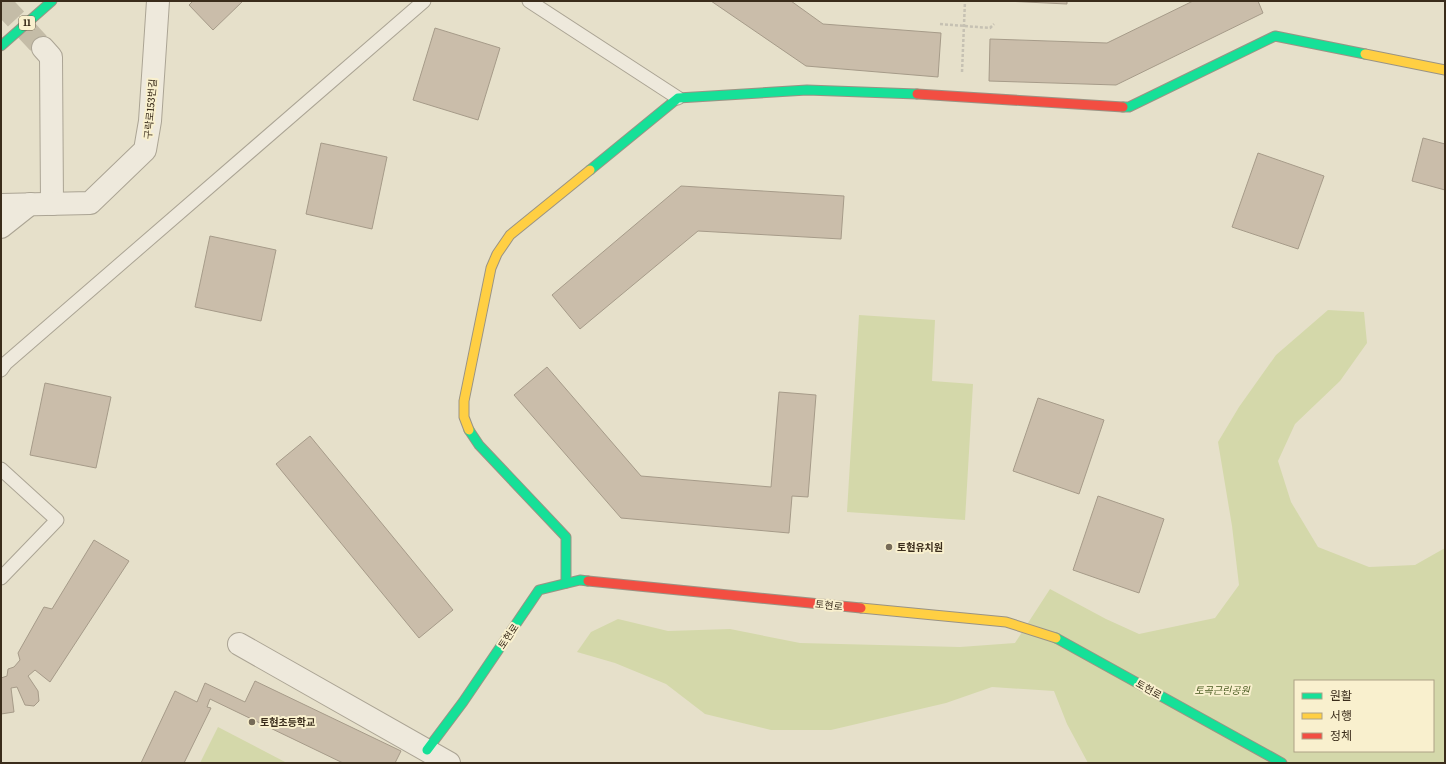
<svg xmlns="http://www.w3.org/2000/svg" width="1446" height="764" viewBox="0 0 1446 764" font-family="Literata,'Noto Sans KR',serif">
<rect width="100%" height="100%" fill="#e6e0ca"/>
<!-- green -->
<g fill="#d4d8aa" fill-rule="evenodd">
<path d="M1328,310L1364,312L1367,343L1340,381L1295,424L1278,461L1291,502L1318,547L1369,567L1415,565L1445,548V763H1088L1067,724L1054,691L992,687L946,703L831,730H771L705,714L666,684L615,663L577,652L591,632L618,619L668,631L730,629L800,643L960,647L1015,643L1050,589L1106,619L1139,634L1215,618L1239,585L1232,526L1218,442L1239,407L1276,355ZM1295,681H1433V751H1295Z"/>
<path d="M859,315L935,320L932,381L973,384L965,520L847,512Z"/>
<path d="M218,727L287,763H200Z"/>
</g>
<!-- building -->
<g fill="#cabdaa" stroke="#a69b89">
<path d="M193,1H243L213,30L189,5Z"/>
<path d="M711,1H791L823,24L941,33L938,77L806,66Z"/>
<path d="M1005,1H1067V4Z"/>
<path d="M1193,1H1258L1263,13L1116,85L989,81L990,39L1107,43Z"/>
<path d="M435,28L500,48L478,120L413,100Z"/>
<path d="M1423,138L1445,144V190L1412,181Z"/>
<path d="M321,143L387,157L372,229L306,214Z"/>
<path d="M1258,153L1324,176L1298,249L1232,227Z"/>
<path d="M681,186L844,196L841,239L698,231L580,329L552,295Z"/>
<path d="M210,236L276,250L261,321L195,307Z"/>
<path d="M547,367L641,476L771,487L779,392L816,395L808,497L792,496L789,533L621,518L514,395Z"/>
<path d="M45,383L111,397L96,468L30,455Z"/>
<path d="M1038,398L1104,420L1079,494L1013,471Z"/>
<path d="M310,436L453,610L419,638L276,464Z"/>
<path d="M1098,496L1164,519L1139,593L1073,570Z"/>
<path d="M94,540L129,561L50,682L35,670L28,676L38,691L39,701L34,706L25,705L17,687L11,688L14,712L1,714V676V678L7,676L8,669L14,667L20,660L18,653L44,607L52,609Z"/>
<path d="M255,681L401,751L395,763H343L210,699L207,707L211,708L184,763H141L175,691L197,702L205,683L245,702Z"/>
</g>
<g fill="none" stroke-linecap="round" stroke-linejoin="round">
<!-- street-tunnel -->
<path stroke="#c4bca7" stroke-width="22" stroke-dasharray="22 11" stroke-linecap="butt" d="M1,3L43,48"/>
<defs>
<g id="lane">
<path d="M529,1L678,98"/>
<path d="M1,370L6,363L424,1"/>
<path d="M1,469L57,520L1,578"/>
</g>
<g id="street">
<path d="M43,48L51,57L52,204"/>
<path d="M1,205L90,203L145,150L150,121L158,1"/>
<path d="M1,227L30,204"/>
<path d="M239,644L449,763"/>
</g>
<g id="fast">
<path d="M1,46L52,1"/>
<path d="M1123,107H1129L1275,36L1365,54"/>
<path d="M590,170L678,98L807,90L917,94"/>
<path d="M469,430L479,445L566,537V583"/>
<path d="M1056,638L1282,763"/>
<path d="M427,750L463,702L539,590L580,580L588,581"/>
</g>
<g id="slow">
<path d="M1365,54L1445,70"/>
<path d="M469,430L464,417V401L491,268L497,254L510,235L590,170"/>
<path d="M861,608L1006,622L1056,638"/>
</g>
<g id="jam">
<path d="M917,94L1123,107"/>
<path d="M588,581L861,608"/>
</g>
</defs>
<!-- lane casing -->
<use href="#lane" stroke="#aba494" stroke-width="15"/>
<!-- street casing -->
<use href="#street" stroke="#aba494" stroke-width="24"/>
<!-- fast casing -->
<use href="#fast" stroke="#9a9384" stroke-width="11"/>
<!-- slow casing -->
<use href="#slow" stroke="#9a9384" stroke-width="11"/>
<!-- jam casing -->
<use href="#jam" stroke="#9a9384" stroke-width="11"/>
<!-- path -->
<g stroke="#c6c1b3" stroke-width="2.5" stroke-dasharray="3 2" stroke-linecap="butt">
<path d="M940,24L990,28L994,24"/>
<path d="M962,72L965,1"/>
</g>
<!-- lane -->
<use href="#lane" stroke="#eee9dc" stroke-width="13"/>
<!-- street -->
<use href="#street" stroke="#eee9dc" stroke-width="22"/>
<!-- fast -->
<use href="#fast" stroke="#16e098" stroke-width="9"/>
<!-- slow -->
<use href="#slow" stroke="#ffcf43" stroke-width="9"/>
<!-- jam -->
<use href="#jam" stroke="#f24e42" stroke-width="9"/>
</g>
<!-- markers -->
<g fill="#766b58" stroke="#f9f0ce" stroke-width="1.5">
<circle cx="889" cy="547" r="4"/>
<circle cx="252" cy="722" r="4"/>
</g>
<g text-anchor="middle" stroke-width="4" stroke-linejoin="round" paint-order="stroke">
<!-- shield labels -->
<rect fill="#f9f0ce" stroke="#736751" stroke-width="1" x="19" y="16" width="16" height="14" rx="3"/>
<g font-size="9" font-weight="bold" fill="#3a2c1b">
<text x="27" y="26">11</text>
</g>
<!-- street labels -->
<g font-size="10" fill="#3a2c1b" stroke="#f9f0ce">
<text transform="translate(150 109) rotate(-85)" y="4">구락로153번길</text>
<text transform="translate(829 605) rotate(6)" y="4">토현로</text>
<text transform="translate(508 636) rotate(-56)" y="4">토현로</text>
<text transform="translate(1149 689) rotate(29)" y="4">토현로</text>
</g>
<!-- poi labels -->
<g font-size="10" font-weight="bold" fill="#3a2c1b" stroke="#f9f0ce" text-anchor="start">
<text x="897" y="551">토현유치원</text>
<text x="260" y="726">토현초등학교</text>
</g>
<!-- park labels -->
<g font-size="10" font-style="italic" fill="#47591f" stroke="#f9f0ce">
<text x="1222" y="694">토곡근린공원</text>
</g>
</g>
<!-- border -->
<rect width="1446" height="764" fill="none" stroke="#3a2c1b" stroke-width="4"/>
<!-- legend -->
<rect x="1294" y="680" width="140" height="72" fill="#f9f0ce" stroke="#ada286"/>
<rect x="1302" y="693" width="20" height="6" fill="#16e098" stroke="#ada286"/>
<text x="1330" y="700" font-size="12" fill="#3a2c1b">원활</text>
<rect x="1302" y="713" width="20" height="6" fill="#ffcf43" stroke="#ada286"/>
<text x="1330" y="720" font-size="12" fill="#3a2c1b">서행</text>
<rect x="1302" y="733" width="20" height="6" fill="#f24e42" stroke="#ada286"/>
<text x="1330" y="740" font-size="12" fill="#3a2c1b">정체</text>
</svg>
